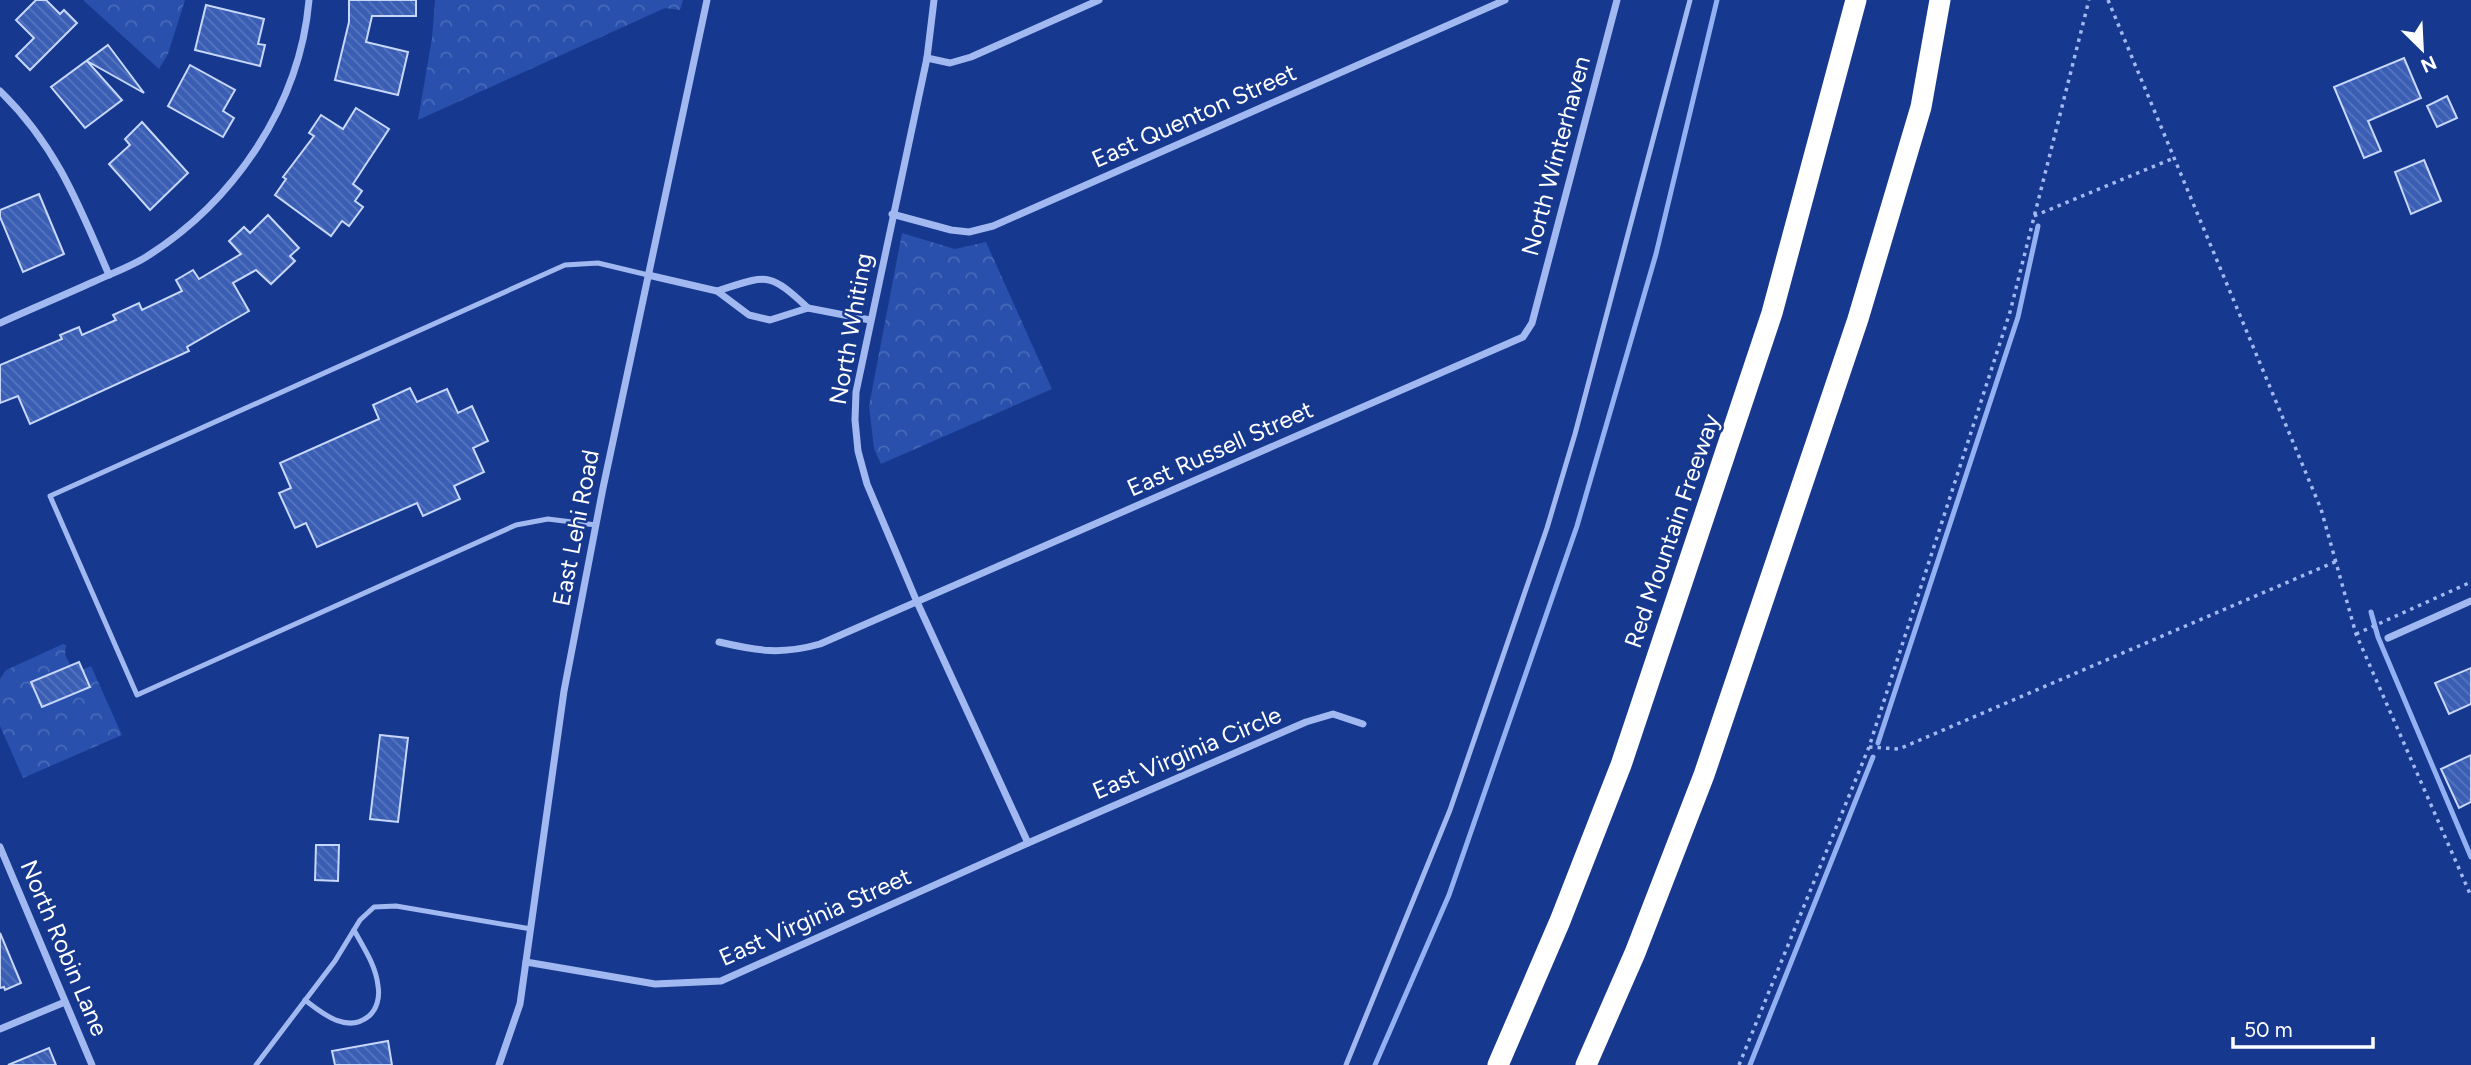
<svg xmlns="http://www.w3.org/2000/svg" width="2471" height="1065" viewBox="0 0 2471 1065" font-family="Figtree,sans-serif">
<defs>
<pattern id="park-crowns" width="20" height="18" patternUnits="userSpaceOnUse" patternTransform="scale(1.75)"><rect width="20" height="18" fill="#2850ac"/><path d="M2 6a3 3 0 1 1 6 0M12 15a3 3 0 1 1 6 0" fill="none" stroke="#486ab8"/></pattern>
<pattern id="building-back-hatch" width="6" height="6" patternUnits="userSpaceOnUse" patternTransform="scale(1.75)"><rect width="6" height="6" fill="#3a5eb4"/><path d="M-1 5l2 2M0 0l6 6M5-1l2 2" fill="none" stroke="#5876bf"/></pattern>
</defs>
<rect width="100%" height="100%" fill="#16388e"/>
<!-- park -->
<g fill="url(#park-crowns)">
<path d="M83,0H185L168,54L159,69Z"/>
<path d="M435,0H683L680,10L665,8L418,120L432,38Z"/>
<path d="M902,233L955,249L986,242L1052,389L881,464L874,449L869,406Z"/>
<path d="M63,644L66,645L65,655L75,673L91,666L122,735L23,778L0,726V679L6,670Z"/>
</g>
<g fill="none" stroke-linecap="round" stroke-linejoin="round">
<!-- stream -->
<g stroke="#93b1f2" stroke-width="5">
<path d="M2371,612L2378,637L2471,857"/>
<path d="M1878,743L2018,317L2038,226"/>
<path d="M1375,1065L1449,895L1577,526L1656,254L1717,0"/>
<path d="M1750,1065L1873,757"/>
</g>
</g>
<!-- building -->
<g fill="url(#building-back-hatch)" stroke="#c7d7fb" stroke-width="2">
<path d="M36,0H46L60,14L64,10L77,23L30,70L16,56L34,38L16,20Z"/>
<path d="M349,0H416V16H372L366,42L408,52L398,95L335,80L349,22Z"/>
<path d="M206,5L264,19L258,44L265,45L260,66L195,50Z"/>
<path d="M108,45L144,93L87,61L122,100L85,128L51,87Z"/>
<path d="M2404,58L2421,98L2368,121L2381,151L2364,158L2334,87Z"/>
<path d="M190,65L235,90L223,111L234,118L223,137L168,106Z"/>
<path d="M2447,96L2457,118L2437,127L2427,106Z"/>
<path d="M356,108L389,129L353,184L362,191L355,201L363,207L349,226L342,221L331,236L275,195L286,179L283,177L314,136L309,133L321,115L343,129Z"/>
<path d="M142,122L188,173L150,210L109,164L130,145L125,139Z"/>
<path d="M2424,160L2441,201L2411,214L2395,172Z"/>
<path d="M39,194L64,254L23,272L0,217V210Z"/>
<path d="M268,215L299,248L290,256L295,261L271,284L256,270L233,283L249,311L187,347L189,351L30,424L18,396L0,403V365L62,339L60,335L79,327L82,335L116,320L113,315L139,303L142,310L182,291L176,280L193,270L199,279L241,254L229,241L244,227L250,233Z"/>
<path d="M410,388L417,402L447,389L458,413L472,406L488,441L473,448L484,472L454,486L460,499L423,516L417,503L317,547L306,523L295,528L279,493L291,488L280,463L379,419L373,405Z"/>
<path d="M79,662L90,687L42,707L31,682Z"/>
<path d="M2471,668V704L2449,714L2435,683Z"/>
<path d="M380,735L408,738L398,822L370,819Z"/>
<path d="M2471,755V802L2459,808L2441,769Z"/>
<path d="M316,845H339L338,881L315,880Z"/>
<path d="M0,933L21,983L5,990L4,987L0,988Z"/>
<path d="M388,1041L392,1065H335L332,1051Z"/>
<path d="M49,1048L56,1065H8Z"/>
</g>
<g fill="none" stroke-linecap="round" stroke-linejoin="round">
<!-- path -->
<g stroke="#a1b9f0" stroke-width="3.5" stroke-dasharray="3.5 5" stroke-linecap="butt">
<path d="M2108,0L2321,509L2356,634L2471,896"/>
<path d="M2034,216L2174,158"/>
<path d="M2356,634L2471,582"/>
<path d="M1869,747L1899,749L2337,561"/>
<path d="M1739,1065L1869,747L2010,312L2089,0"/>
</g>
<!-- service -->
<g stroke="#a1b9f0" stroke-width="5">
<path d="M596,525L548,519L516,525L137,695L50,496L565,265L598,263L648,275"/>
<path d="M305,1000C323,1014 347,1034 369,1016C377,1009 380,997 378,986C376,965 363,947 354,930"/>
<path d="M256,1065L335,961L360,920L374,907L396,906L531,929"/>
<path d="M1346,1065L1450,810L1547,528L1575,434L1690,0"/>
</g>
<!-- minor -->
<g stroke="#a1b9f0" stroke-width="7">
<path d="M934,0L927,58L856,392L855,420L858,451L867,484L917,602L1028,843"/>
<path d="M927,58L950,63L971,57L1099,0"/>
<path d="M0,91C56,145 79,205 109,275"/>
<path d="M892,214L951,230L969,232L993,226L1505,0"/>
<path d="M648,275L717,291L749,315L770,320L808,308L870,320"/>
<path d="M717,291C768,275 768,271 808,308"/>
<path d="M0,323C31,309 62,296 93,282C110,274 130,267 146,257C234,202 300,105 309,0"/>
<path d="M2388,638L2471,601"/>
<path d="M719,642C758,651 781,655 820,644L1523,337L1532,323L1617,0"/>
<path d="M0,847L92,1065"/>
<path d="M526,962L655,984L721,981L1028,843L1306,722L1333,714L1363,724"/>
<path d="M0,1029L65,1002"/>
<path d="M499,1065L520,1004L564,691L603,488L707,0"/>
</g>
<!-- motorway -->
<g stroke="#fff" stroke-width="21">
<path d="M1498,1065L1560,921L1621,765L1772,313L1856,0"/>
<path d="M1586,1065L1635,953L1704,775L1858,319L1921,107L1940,0"/>
</g>
</g>
<g text-anchor="middle" stroke-width="5" stroke-linejoin="round" paint-order="stroke">
<!-- street labels -->
<g font-size="24" fill="#fff" stroke="#16388e">
<text transform="translate(1194 116) rotate(-24)" y="8">East Quenton Street</text>
<text transform="translate(1556 156) rotate(-75)" y="8">North Winterhaven</text>
<text transform="translate(851 329) rotate(-80)" y="8">North Whiting</text>
<text transform="translate(1220 449) rotate(-24)" y="8">East Russell Street</text>
<text transform="translate(576 528) rotate(-79)" y="8">East Lehi Road</text>
<text transform="translate(1672 531) rotate(-71)" y="8">Red Mountain Freeway</text>
<text transform="translate(1187 753) rotate(-23)" y="8">East Virginia Circle</text>
<text transform="translate(815 917) rotate(-24)" y="8">East Virginia Street</text>
<text transform="translate(64 948) rotate(67)" y="8">North Robin Lane</text>
</g>
</g>
<!-- north arrow -->
<g transform="translate(2422 49) rotate(156)" stroke="#16388e" stroke-width="5" paint-order="stroke">
<path d="M0-5L12 26L0 18L-12 26Z" fill="#ffffff"/>
<text y="-10" font-size="19" font-weight="bold" text-anchor="middle" fill="#ffffff">N</text>
</g>
<!-- scale -->
<path d="M2233 1037v10h140v-10" fill="none" stroke="#ffffff" stroke-width="3.5"/>
<text x="2244" y="1037" font-size="21" fill="#ffffff" stroke="#16388e" stroke-width="5" paint-order="stroke">50 m</text>
</svg>
